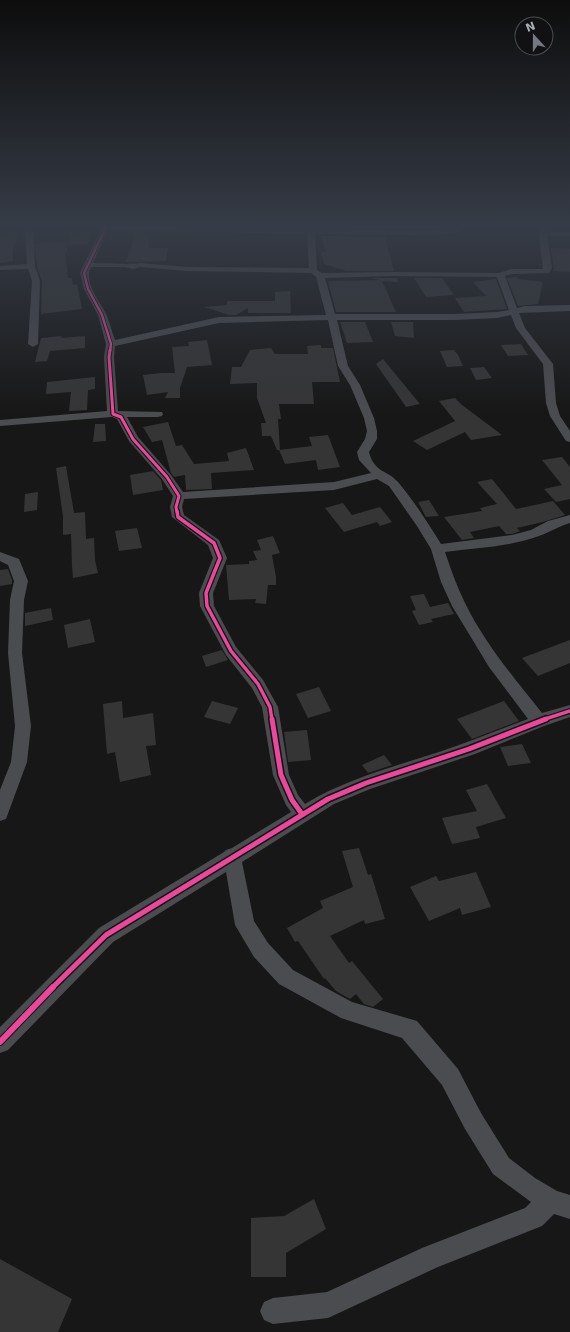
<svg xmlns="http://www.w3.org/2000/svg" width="570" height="1332" viewBox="0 0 570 1332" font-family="'DejaVu Sans',sans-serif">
<rect width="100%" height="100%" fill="#171717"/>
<!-- building -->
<g fill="#353536">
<path d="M136,232H152L148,248H168L166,261L126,262Z"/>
<path d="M17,233L15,247H13V261L0,263V234Z"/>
<path d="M89,233L88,244L69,245L70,234Z"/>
<path d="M321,236L385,237L394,271H347L324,264L321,252H326Z"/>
<path d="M66,241L67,253H65L68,278H72L73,285L77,284L82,309L41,314L42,281L37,267L35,244Z"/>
<path d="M551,248L570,249V272L554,271Z"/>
<path d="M517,277L518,279L543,282L538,304L518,306L507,278Z"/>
<path d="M372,278H397L398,282L382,281L396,312H336L328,281L380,280Z"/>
<path d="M414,278H442L454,295L426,297Z"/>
<path d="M496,279L507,309L464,312L455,298L486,296L473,282Z"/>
<path d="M290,291L291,313H248V308L236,315H229L204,307L227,305V301H275V292Z"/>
<path d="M340,322H365L373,342L347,343Z"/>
<path d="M391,322H413L414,338L395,336Z"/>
<path d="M62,336L61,338L85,336V348L50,351L47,361L35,362L41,338Z"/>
<path d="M207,340L212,365L187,367L180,388V398H165L168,392L147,395L143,375L161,373H175L172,347L189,346L188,342Z"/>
<path d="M521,344L528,355L508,356L501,345Z"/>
<path d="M321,345V348H333L340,382H312L314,404H279L281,419H278L280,450H277L271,436H262L261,423H266L257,398V383L230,384L232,367H241L250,350L271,348L275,354H308L307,346Z"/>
<path d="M454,350L458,355L463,366L447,367L440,351Z"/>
<path d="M383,359L420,404L406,407L376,364Z"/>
<path d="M484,367L492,378L476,380L470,368Z"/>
<path d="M95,377V389L88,390L87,410L69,411L71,392L46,394L47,382Z"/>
<path d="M455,398L462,405L502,435L471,440L465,432L427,450L413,441L455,421L439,401Z"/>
<path d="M168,422L176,446L182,445L194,464L229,461L227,453L246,448L254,470L211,473L212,489L186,490L185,475L174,477L171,473L162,440L152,442L143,427Z"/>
<path d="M95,424H105L106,441L93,442Z"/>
<path d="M328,435L340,467L318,470L316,460L285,464L279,450L312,446L309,437Z"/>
<path d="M562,457L570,467V499L556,502L544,489L562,485L542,460Z"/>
<path d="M66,466L74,513L85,512L86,539L94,538L95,560L98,573L73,578L72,566L71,534L63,535V516L56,468Z"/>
<path d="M153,471L161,480L163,490L133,495L130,475Z"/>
<path d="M492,479L516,509L553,501L565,515L543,522L517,528L520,531L512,534H506L499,526L470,532L474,538L462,540L444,517L482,511L480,508L497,504L477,482Z"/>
<path d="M38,492L37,510L24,512L25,494Z"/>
<path d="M429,500L439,516L426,517L418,502Z"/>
<path d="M343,503L352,515L380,507L392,522L380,526L377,522L344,532L325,508Z"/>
<path d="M137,528L142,548L119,551L115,531Z"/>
<path d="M273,536L280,553L272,555L276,577V585H268L266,604L255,603L256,599L229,600L226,565L249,564V561L257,560L253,551L261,550L257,540Z"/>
<path d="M8,569L12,580V584L0,586V570Z"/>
<path d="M424,594L430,607L448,603L454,614L431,619L433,622L419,625L412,611L416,610L410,596Z"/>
<path d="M51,608L53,620L25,626V613Z"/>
<path d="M90,619L95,642L68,648L64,625Z"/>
<path d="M570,640V663L538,676L522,658Z"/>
<path d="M222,650L228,660L206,667L202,656Z"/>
<path d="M319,687L331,711L308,718L296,694Z"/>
<path d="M122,701L123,718L153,713L156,745L146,746L151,775L120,782L115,752L107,754L103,704Z"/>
<path d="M212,701L238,708L230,724L204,717Z"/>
<path d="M504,701L519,721L472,739L457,719Z"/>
<path d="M307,730L311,760L288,762L284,732Z"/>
<path d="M522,744L531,763L508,766L500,747Z"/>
<path d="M384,755L392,765L368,773L362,765Z"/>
<path d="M487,784L506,818L476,827L480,838L452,844L442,818L477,811L466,790Z"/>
<path d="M359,848L368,875L371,874L385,919L365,924L364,920L330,936L349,963L352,961L383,999L373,1007L364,1004L356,994L350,999L336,991L325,978L324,979L298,941L295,942L287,928L323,908L320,901L353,887L342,851Z"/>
<path d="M476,872L491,907L462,915L460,908L429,921L410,887L436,876L439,881Z"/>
<path d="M314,1199L326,1229L286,1253V1277H251V1218L284,1216Z"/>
<path d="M0,1259L72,1299L58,1332H0Z"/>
</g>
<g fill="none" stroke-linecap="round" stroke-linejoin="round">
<!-- minor -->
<g fill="#4b4c50" fill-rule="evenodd">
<path d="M25,225H33L35,266L40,281L38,344L33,347L28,344L32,281L28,269L0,270V266L27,264Z"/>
<path d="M103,225L307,229L306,225H314V229L415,231L455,229L456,225H464L463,231L457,233L415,235L315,234L317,270L322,273L391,272L499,273L511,269H543L538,225H546L547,232H570V236H547L552,268L549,273L511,274L505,276L517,308L525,306L570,305V311L519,313L525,328L553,364L556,403L560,416L570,431V442L566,441L550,416L546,403L543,364L516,328L511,315L497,318L454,320H337L348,366L360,385L374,418L377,431V439L369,452C374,473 388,470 398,482C414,501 428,523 441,544L512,535L531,530L548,521L570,515V523C559,526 550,532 539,536C509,547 476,548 445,552C451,570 457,587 465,603C485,644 515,679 542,713L570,705V717L544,726L475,754L370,789L334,804L242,862L254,921L268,943L293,970L352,1002L417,1021L458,1069L481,1113L509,1158L535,1178L557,1191L570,1195V1219L554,1214L542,1226L438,1267L328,1318L273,1324L264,1320L260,1311L264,1302L273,1298L327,1292L422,1248L525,1208L531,1202L493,1174L465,1129L442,1085L402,1038L341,1018L279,984L254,957L235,925L226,872L113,942L8,1050L0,1053V1027L99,928L224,852L226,850L232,848L291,812L286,805L273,775L262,707L252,688L226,655L200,606L199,593L213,558L208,545L172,517L170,507L173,496L162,479L129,441L117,419L112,417L0,426V420L107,411L104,357L106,344L98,315L84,289L80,273ZM108,230L307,234L309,268L187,267L140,263C129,265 106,263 93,263ZM91,267H125L133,269L140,267L187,271L311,273L316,277L326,315L219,317L115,340C112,332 110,324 107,316C101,302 83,284 91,267ZM391,276L497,277L509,310L497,312L454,314H335L325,278ZM328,320L338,366L350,385L364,418L367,431L365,439L357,452L359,460L371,473L334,482L183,492L171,475L138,437L127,417H158L162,416L163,414L162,412L118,411L114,357L115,346L219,323ZM377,479L389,486L417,526L431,549L441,582L452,606L489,667L528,719C498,730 469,742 439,752C393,767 346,779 305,804L298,795L289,775L278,707L263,680L236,647L214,606L213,593L227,558L219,540L184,515L182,507L184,499L334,490Z"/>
<path d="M0,552L19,559L28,581L24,600L22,653L31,726L27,762L6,819L0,821V790L11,762L15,726L8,653L10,600L14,581L8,565L0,561Z"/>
</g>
<defs>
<path id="cycleway-far4" d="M107,225L84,273L88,289L102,315L111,344L110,351"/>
<path id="cycleway-far3" d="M110,350L109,357L113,414L121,417L133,439L167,477L179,496L176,507L177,512"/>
<g id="cycleway-far2">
<path d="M177,511L178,517L214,543L220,558L206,593L207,606L231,651L258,684L270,707L272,720"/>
<path d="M542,720L570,711"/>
</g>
<g id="cycleway-far1">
<path d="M272,719L281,775L292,800L302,814"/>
<path d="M52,988L106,935L328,799L366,783L469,749L546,719"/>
</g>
<path id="cycleway" d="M0,1042L53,987"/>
</defs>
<!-- cycleway-far4 casing -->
<use href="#cycleway-far4" stroke="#111113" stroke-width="4"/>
<!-- cycleway-far3 casing -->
<use href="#cycleway-far3" stroke="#111113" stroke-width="5"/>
<!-- cycleway-far2 casing -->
<use href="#cycleway-far2" stroke="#111113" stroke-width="6"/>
<!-- cycleway-far1 casing -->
<use href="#cycleway-far1" stroke="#111113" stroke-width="8"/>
<!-- cycleway casing -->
<use href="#cycleway" stroke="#111113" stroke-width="8"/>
<!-- cycleway-far4 -->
<use href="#cycleway-far4" stroke="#ed469a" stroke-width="2.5"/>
<!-- cycleway-far3 -->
<use href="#cycleway-far3" stroke="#ed469a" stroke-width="3"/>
<!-- cycleway-far2 -->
<use href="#cycleway-far2" stroke="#ed469a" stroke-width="3.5"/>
<!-- cycleway-far1 -->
<use href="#cycleway-far1" stroke="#ed469a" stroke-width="5"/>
<!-- cycleway -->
<use href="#cycleway" stroke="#ed469a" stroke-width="6"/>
</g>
<!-- sky -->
<linearGradient id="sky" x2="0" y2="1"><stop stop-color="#0d0d0d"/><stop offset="0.55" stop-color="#363c47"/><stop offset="1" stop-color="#363c47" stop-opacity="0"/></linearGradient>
<rect width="570" height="412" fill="url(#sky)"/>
<!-- north arrow -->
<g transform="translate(534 36) rotate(339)"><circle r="19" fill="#111113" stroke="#4d4f55"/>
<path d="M0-3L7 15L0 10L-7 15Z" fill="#757880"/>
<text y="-6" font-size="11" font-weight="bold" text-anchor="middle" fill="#a8adb8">N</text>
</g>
</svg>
